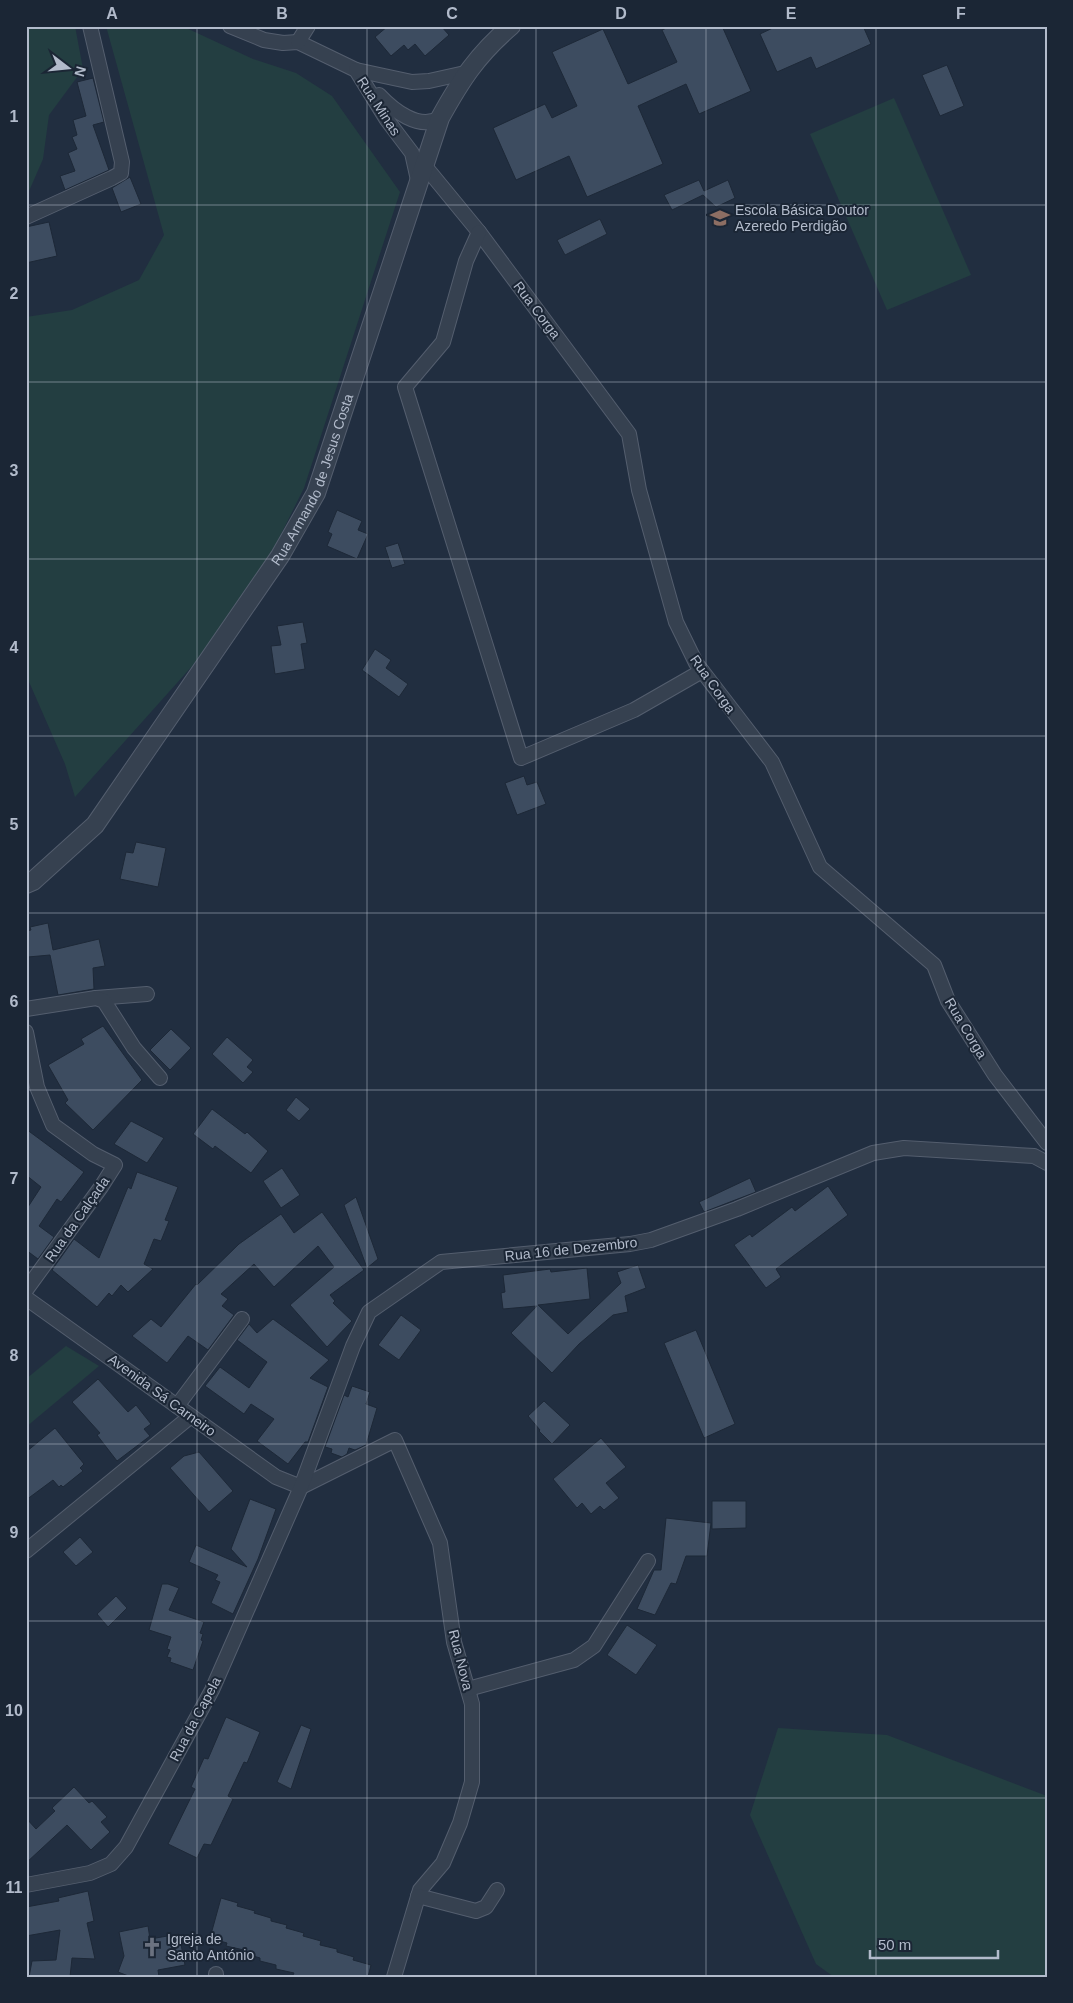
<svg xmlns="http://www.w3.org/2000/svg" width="1073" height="2003" viewBox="0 0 1073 2003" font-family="Helvetica,sans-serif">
<rect width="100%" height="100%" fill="#212e40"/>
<!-- green -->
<g fill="#233e41">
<path d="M26,26H75L83,69L49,115L43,159L26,198Z"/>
<path d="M106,26H182L253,59L296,73L332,96L400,192L304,488L244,608L75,797L65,764L26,675V317L72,310L139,280L164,235Z"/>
<path d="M894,98L971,275L887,310L810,134Z"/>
<path d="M66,1346L99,1366L26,1427V1379Z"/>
<path d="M778,1728L887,1735L1047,1796V1977H834L816,1964L750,1815Z"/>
</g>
<!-- building -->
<g fill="#3d4c60" stroke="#1d2837">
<path d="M388,26H441L449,35L425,56L415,44L408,50L404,45L391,56L375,37Z"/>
<path d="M671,26H722L751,91L699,114L686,84L638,106L663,164L587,197L569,156L516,180L493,128L545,104L552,118L577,106L552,52L603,29L628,84L677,62L662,30Z"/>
<path d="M777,26H863L871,44L816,69L811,57L777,72L760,34Z"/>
<path d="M947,65L964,106L940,116L922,75Z"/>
<path d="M93,78L104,122L93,125L109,170L65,190L60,176L75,171L68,153L77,149L72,137L77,135L73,120L86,116L77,82Z"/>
<path d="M130,177L141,204L121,212L112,188Z"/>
<path d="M699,180L704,191L728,180L735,198L716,207L703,195L672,210L664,195Z"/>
<path d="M600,219L607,234L565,255L557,240Z"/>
<path d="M49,222L57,256L26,263V227Z"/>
<path d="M337,510L362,521L358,530L368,534L357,559L327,546L332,534L328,532Z"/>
<path d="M398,543L405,564L392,568L385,547Z"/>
<path d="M303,622L307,643L301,644L305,669L275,674L271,646L281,645L277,626Z"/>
<path d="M375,649L391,660L386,668L408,684L399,697L362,670Z"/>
<path d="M524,776L527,785L537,782L546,804L517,815L505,783Z"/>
<path d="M136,842L166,848L158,887L120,879L126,852L133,853Z"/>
<path d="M48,923L53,950L99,939L105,966L93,968L94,989L58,995L50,955L28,957L26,931L31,930L30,927Z"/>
<path d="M103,1026L142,1080L93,1130L65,1103L68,1100L48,1065L84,1044L81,1039Z"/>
<path d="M171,1029L191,1048L170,1070L150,1050Z"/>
<path d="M227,1037L253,1060L247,1067L253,1072L243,1083L212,1054Z"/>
<path d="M296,1097L310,1109L299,1121L286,1110Z"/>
<path d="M212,1109L245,1134L247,1132L268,1151L251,1173L215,1146L213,1149L193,1134Z"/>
<path d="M131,1121L164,1138L147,1163L114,1144Z"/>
<path d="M26,1129L84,1172L61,1202L57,1199L39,1226L54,1237L38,1259L26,1250V1210L41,1187L26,1175Z"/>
<path d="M282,1168L300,1195L281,1208L263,1181Z"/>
<path d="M137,1172L178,1187L165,1220L169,1221L161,1241L154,1239L144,1264L153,1269L128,1292L121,1285L112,1296L109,1293L97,1307L52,1270L74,1239L99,1258L128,1187L131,1189Z"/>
<path d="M750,1178L756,1192L704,1212L699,1202Z"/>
<path d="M828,1186L848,1215L776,1269L781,1277L766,1288L734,1245L750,1234L752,1237L792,1207L795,1211Z"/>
<path d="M356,1197L378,1259L367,1268L344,1205Z"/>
<path d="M322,1212L364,1270L330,1295L335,1301L333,1303L352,1321L327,1347L290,1305L334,1267L318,1246L274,1287L254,1264L221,1294L228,1299L222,1306L234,1315L208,1350L188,1336L167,1363L132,1336L151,1319L161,1327L196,1284L197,1285L239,1244L281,1214L294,1233Z"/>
<path d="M638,1265L646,1288L625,1296L628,1312L613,1315L579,1344L552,1373L511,1333L537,1306L503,1309L501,1293L505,1292L503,1275L550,1269L551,1272L587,1268L590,1299L538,1305L568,1334L621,1283L617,1272Z"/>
<path d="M401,1315L421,1330L399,1360L378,1345Z"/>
<path d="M273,1319L329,1360L310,1378L328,1387L308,1442H305L288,1464L257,1441L274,1419L251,1404L244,1414L205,1386L220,1367L249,1388L267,1362L237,1340L249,1324L257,1333Z"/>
<path d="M696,1330L735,1424L704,1438L664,1343Z"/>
<path d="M98,1379L128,1412L136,1405L151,1424L144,1429L150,1436L117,1461L97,1435L100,1433L72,1402Z"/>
<path d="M352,1386L370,1392L366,1404L377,1408L366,1445L355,1450L349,1448L347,1454L342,1457L331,1453L332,1449L325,1447L344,1395L348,1397Z"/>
<path d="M544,1401L570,1425L552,1444L539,1431L540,1430L528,1416Z"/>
<path d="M55,1428L84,1464L80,1468L83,1471L63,1487L61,1485L59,1487L53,1480L26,1500V1452Z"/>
<path d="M601,1438L626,1467L606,1483L619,1498L604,1510L600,1506L591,1514L582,1503L577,1508L553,1479Z"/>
<path d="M199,1452L233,1491L209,1512L170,1468L184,1456Z"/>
<path d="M250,1499L276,1509L258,1559L233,1614L211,1603L220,1582L215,1580L218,1575L189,1562L196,1545L247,1567L231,1549Z"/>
<path d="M712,1501H746V1528L712,1529Z"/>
<path d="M666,1518L711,1523L707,1556H686L676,1584L671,1583L655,1615L637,1609L654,1570H661Z"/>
<path d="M80,1537L93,1552L76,1566L63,1552Z"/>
<path d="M162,1584H168L179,1588L169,1610L204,1622L200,1633L203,1634L201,1640L203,1641L193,1670L170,1662L171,1658L167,1657L170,1650L167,1649L171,1637L149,1630Z"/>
<path d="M116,1596L127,1608L108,1627L97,1614Z"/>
<path d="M627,1625L657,1645L636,1675L607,1655Z"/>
<path d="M226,1717L260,1732L247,1763L244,1762L228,1796L233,1799L211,1845L204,1844L197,1858L168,1844L195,1789L191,1787L204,1758L208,1759Z"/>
<path d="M301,1725L311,1729L291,1789L277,1782Z"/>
<path d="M74,1787L89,1803L92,1801L107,1817L101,1822L110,1832L91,1850L67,1825L26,1863V1818L36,1829L55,1811L52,1808Z"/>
<path d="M88,1891L94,1921L87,1923L95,1959L72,1958L70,1977H29L32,1961L56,1960L60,1930L26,1936V1907L59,1901L58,1898Z"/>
<path d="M221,1898L238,1903L237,1906L255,1911L254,1913L271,1918V1921L287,1925L286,1928L304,1933L303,1936L321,1941L320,1945L337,1949V1952L354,1957L353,1960L371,1965L368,1977H292L294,1973L276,1969V1965L260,1961V1958L243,1953L244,1950L226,1946L227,1943L210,1938Z"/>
<path d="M148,1926L150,1939L179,1934L185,1965L158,1970L159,1977H131L118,1972L124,1956L119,1932Z"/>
</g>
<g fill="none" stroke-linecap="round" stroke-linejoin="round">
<defs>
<g id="minor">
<path d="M230,26L264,40L283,43L298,42L356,70L387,120L412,153L418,180"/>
<path d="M298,42L308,26"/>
<path d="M356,70L412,82L429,81L465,73"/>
<path d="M379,95C393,110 419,131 440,118"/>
<path d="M424,165L479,232L629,434L639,490L676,622L696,663L772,762L820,867L934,965L948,1001L995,1075L1047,1143"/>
<path d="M26,217L112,178L121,173L122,162L90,26"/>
<path d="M479,232L466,261L443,342L405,387L521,758L634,710L702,671"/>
<path d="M96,998L147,994"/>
<path d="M26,1009L96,998L104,1001L134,1048L160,1078"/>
<path d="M26,1032L37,1087L53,1125L93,1154L115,1165L101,1187L26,1290"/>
<path d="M26,1298L276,1477L301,1487"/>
<path d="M177,1406L242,1319"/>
<path d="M301,1487L395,1440L440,1543L454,1642L472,1704V1782L460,1823L443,1863L420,1890L394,1977"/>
<path d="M26,1551L191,1416"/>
<path d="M468,1689L574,1660L594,1646L648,1561"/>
<path d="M26,1885L90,1873L111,1864L126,1847L212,1690L301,1487L353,1346L369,1312L441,1262L630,1244L651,1240L737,1209L873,1153L904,1148L1034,1156L1047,1163"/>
<path d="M418,1896L476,1911L486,1907L497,1890"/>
<path d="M216,1977V1974"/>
</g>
<g id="tertiary">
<path id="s1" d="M26,884L33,881L95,825L280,556L316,493L440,118C461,80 477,55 511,26"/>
</g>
</defs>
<!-- minor casing -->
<use href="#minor" stroke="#545e6e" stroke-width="16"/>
<!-- tertiary casing -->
<use href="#tertiary" stroke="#545e6e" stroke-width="20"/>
<!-- minor -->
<use href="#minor" stroke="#364150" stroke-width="14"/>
<!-- tertiary -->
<use href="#tertiary" stroke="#364150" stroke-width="18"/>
</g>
<!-- grid -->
<path fill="none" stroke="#b2bbcb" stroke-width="1" stroke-opacity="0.55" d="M197,26V1977M367,26V1977M536,26V1977M706,26V1977M876,26V1977M26,205H1047M26,382H1047M26,559H1047M26,736H1047M26,913H1047M26,1090H1047M26,1267H1047M26,1444H1047M26,1621H1047M26,1798H1047"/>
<!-- icons -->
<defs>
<symbol id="school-bare" viewBox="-9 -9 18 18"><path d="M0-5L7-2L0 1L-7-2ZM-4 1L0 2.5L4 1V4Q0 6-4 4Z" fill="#8d6e63" stroke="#1b2635" stroke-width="2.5" paint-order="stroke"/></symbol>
<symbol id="church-bare" viewBox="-9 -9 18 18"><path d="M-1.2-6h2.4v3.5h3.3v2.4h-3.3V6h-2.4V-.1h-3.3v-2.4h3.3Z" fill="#6b7280" stroke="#1b2635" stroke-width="2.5" paint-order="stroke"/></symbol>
</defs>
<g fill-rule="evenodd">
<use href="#school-bare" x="706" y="204" width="28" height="28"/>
<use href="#church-bare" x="138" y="1933" width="28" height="28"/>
</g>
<g text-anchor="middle" stroke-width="4" stroke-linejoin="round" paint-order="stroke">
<!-- street labels -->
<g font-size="14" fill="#b2bbcb" stroke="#1b2635">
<text transform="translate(379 106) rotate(57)" y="5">Rua Minas</text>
<text transform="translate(537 310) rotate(53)" y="5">Rua Corga</text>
<text dy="5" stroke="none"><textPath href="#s1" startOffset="501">Rua Armando de Jesus Costa</textPath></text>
<text transform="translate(713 684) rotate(55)" y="5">Rua Corga</text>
<text transform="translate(966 1028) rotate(59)" y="5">Rua Corga</text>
<text transform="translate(77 1219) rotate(-55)" y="5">Rua da Calçada</text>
<text transform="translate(571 1249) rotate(-6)" y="5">Rua 16 de Dezembro</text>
<text transform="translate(162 1395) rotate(36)" y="5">Avenida Sá Carneiro</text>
<text transform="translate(461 1660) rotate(76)" y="5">Rua Nova</text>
<text transform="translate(195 1719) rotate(-62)" y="5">Rua da Capela</text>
</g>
<!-- poi labels -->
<g font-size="14" fill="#b2bbcb" stroke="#1b2635" text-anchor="start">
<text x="735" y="215">Escola Básica Doutor<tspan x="735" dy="16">Azeredo Perdigão</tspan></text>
<text x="167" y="1944">Igreja de<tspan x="167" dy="16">Santo António</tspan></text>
</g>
</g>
<!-- border -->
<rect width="1073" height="2003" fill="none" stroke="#1b2635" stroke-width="55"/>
<!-- north arrow -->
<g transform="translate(68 68) rotate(106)" stroke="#1b2635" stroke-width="4" paint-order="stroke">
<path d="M0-4L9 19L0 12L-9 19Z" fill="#b2bbcb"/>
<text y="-8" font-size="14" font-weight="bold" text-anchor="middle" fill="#b2bbcb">N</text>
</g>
<!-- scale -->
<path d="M870 1950v8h128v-8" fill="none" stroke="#b2bbcb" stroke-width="2.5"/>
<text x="878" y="1950" font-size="15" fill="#b2bbcb" stroke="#1b2635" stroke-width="4" paint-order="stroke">50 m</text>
<rect x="28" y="28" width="1018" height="1948" fill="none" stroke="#b2bbcb" stroke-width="2"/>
<g font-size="16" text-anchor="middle" font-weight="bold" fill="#b2bbcb">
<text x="112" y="19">A</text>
<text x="282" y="19">B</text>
<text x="452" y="19">C</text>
<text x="621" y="19">D</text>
<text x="791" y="19">E</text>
<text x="961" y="19">F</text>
<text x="14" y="122">1</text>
<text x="14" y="299">2</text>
<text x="14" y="476">3</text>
<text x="14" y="653">4</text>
<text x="14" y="830">5</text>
<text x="14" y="1007">6</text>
<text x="14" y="1184">7</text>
<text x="14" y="1361">8</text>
<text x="14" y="1538">9</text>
<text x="14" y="1716">10</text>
<text x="14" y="1893">11</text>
</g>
</svg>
